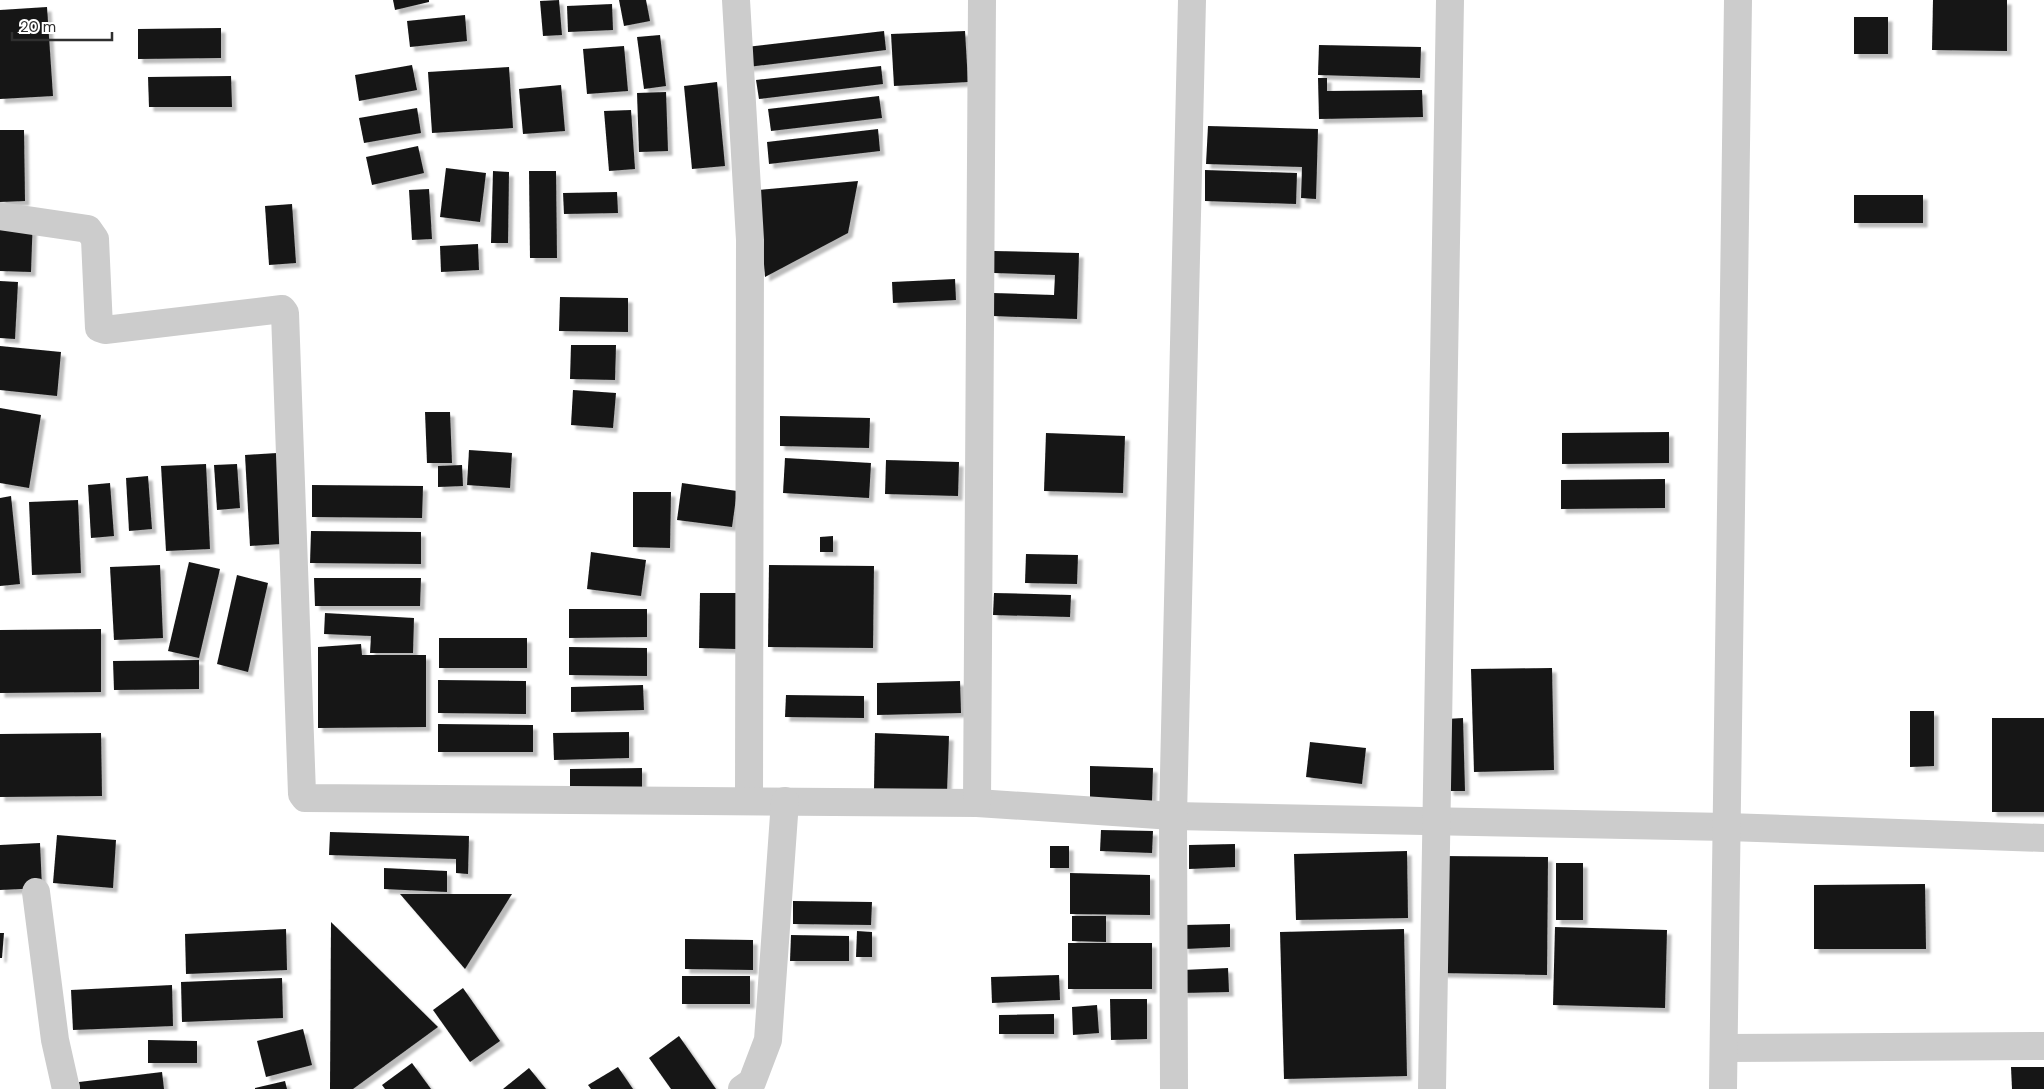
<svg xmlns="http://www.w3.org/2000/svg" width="2044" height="1089" viewBox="0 0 2044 1089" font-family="'DM Sans',sans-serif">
<defs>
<filter id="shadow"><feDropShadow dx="4.5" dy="4.5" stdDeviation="1" flood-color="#0004"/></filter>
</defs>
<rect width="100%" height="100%" fill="#fff"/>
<!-- building -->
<g fill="#161616" filter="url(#shadow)">
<path d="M393,0H429V2L395,10Z"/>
<path d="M559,0L562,35L543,36L540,1Z"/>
<path d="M619,0H646L650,21L624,26Z"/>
<path d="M1933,0H2007V51L1932,50Z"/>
<path d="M612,4L613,30L568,32L567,6Z"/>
<path d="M47,7L53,96L0,99V10Z"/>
<path d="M465,15L467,41L410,47L407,21Z"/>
<rect x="1854" y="17" width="34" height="37"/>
<path d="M221,28V58L138,59V29Z"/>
<path d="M884,31L886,50L748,67L746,47Z"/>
<path d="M965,31L968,82L894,86L891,34Z"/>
<path d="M660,35L666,86L644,89L637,37Z"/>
<path d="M1319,45L1421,47L1420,78L1318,75Z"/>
<path d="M624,46L628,91L587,94L583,49Z"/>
<path d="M412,65L417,90L359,101L355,75Z"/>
<path d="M881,66L883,84L759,99L756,80Z"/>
<path d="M509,67L513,128L432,133L428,72Z"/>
<path d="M231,76L232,107H149L148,77Z"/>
<path d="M1318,78H1327V91L1422,90L1423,117L1319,119Z"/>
<path d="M717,82L725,166L692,169L684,86Z"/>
<path d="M561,85L565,131L523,134L519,89Z"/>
<path d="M666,92L668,151L639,152L637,93Z"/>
<path d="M879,96L882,118L771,131L768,109Z"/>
<path d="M417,108L421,133L364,143L359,118Z"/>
<path d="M631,110L635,169L609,171L604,111Z"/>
<path d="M1208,126L1318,129L1316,199L1301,198L1302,167L1206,164Z"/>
<path d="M878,129L880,151L769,164L767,142Z"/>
<path d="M0,130H24L25,201L0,202Z"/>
<path d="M418,146L424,173L372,185L366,157Z"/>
<path d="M446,168L486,173L480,222L440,217Z"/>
<path d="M1205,170L1297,173L1296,204L1205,201Z"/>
<path d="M493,171L509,172L508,243H491Z"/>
<path d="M529,171H556L557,258H530Z"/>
<path d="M858,181L848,233L765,277L758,190Z"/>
<path d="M429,189L432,239L412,240L409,190Z"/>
<path d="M617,192L618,213L564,214L563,193Z"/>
<rect x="1854" y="195" width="69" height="28"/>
<path d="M292,204L296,263L269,265L265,206Z"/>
<path d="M0,214L33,215L31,272L0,271Z"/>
<path d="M478,244L479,270L441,272L440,246Z"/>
<path d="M994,251L1079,253L1077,319L993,316V293L1054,295L1055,275L994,273Z"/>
<path d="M955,279L956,300L893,303L892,282Z"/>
<path d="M0,281L18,282L15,339L0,338Z"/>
<path d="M560,297L628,298V332L559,331Z"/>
<path d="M571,345H616L615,380L570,379Z"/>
<path d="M0,346L61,352L57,396L0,390Z"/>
<path d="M573,390L616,393L613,428L571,425Z"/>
<path d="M0,408L41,415L29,488L0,483Z"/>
<path d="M425,412H450L452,463H427Z"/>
<path d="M780,416L870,418L869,448L780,446Z"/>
<path d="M1669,432V463L1562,464V433Z"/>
<path d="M1046,433L1125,436L1123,493L1044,491Z"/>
<path d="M469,450L512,453L510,488L467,485Z"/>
<path d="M277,453L281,544L250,546L245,455Z"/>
<path d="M785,458L871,463L869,498L783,493Z"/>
<path d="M886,460L959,462L958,496L885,494Z"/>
<path d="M206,464L210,549L166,551L161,466Z"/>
<path d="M237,464L240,508L217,510L214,465Z"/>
<path d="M462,465L463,486L438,487V466Z"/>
<path d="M148,476L152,529L129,531L126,478Z"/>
<path d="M1665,479V508L1561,509V480Z"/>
<path d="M110,483L114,536L91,538L88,485Z"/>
<path d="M682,483L737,491L732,527L677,520Z"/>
<path d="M312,485L423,486L422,518L312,517Z"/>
<path d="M633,492H671L670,548L633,547Z"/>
<path d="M11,496L20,584L0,586V498Z"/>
<path d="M78,500L81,573L32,575L29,502Z"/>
<path d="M311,531L421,532V564L310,563Z"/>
<path d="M833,536V552H820V537Z"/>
<path d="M591,552L646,560L641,596L587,589Z"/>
<path d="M1026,554L1078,555L1077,584L1025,583Z"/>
<path d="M189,562L220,569L199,658L168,651Z"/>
<path d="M160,565L163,638L114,640L110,567Z"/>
<path d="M769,565L874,566L873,648L768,647Z"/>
<path d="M237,575L268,583L248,672L217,664Z"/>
<path d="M314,578H421L420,606H315Z"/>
<path d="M700,593H737L736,649L699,648Z"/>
<path d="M994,593L1071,595L1070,617L993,615Z"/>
<path d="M569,609H647V637L569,638Z"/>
<path d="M325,613L414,618L413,653H370L371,636L324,634Z"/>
<path d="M101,629V692L0,693V630Z"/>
<rect x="439" y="638" width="88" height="30"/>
<path d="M361,644L362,655H426V727L318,728V647Z"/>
<path d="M569,647L647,648V676L569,675Z"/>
<path d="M199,660V689L114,690L113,661Z"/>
<path d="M1552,668L1554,770L1474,772L1471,669Z"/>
<path d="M438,680L526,681V714L438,713Z"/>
<path d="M960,681L961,713L877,715V683Z"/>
<path d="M643,685L644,710L571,712V687Z"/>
<path d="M786,695L864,696V718L785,717Z"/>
<path d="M1910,711H1934V766L1910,767Z"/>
<path d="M1463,718L1465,791H1449L1446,719Z"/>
<rect x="1992" y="718" width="52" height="94"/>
<path d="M438,724L533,725V752H438Z"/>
<path d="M629,732V758L554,760L553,733Z"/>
<path d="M101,733L102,796L0,797V734Z"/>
<path d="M875,733L949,736L947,792L874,790Z"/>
<path d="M1310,742L1366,748L1362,784L1306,777Z"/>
<path d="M1090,766L1153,768L1152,801L1090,799Z"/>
<path d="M642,768V792L570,793V769Z"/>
<path d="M1101,830L1153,831L1152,853L1100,851Z"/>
<path d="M330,832L469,836L468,874L456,873V859L329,855Z"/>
<path d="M57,835L116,840L113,888L53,883Z"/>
<path d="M40,843L42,888L0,890V845Z"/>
<path d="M1235,844V867L1189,869V845Z"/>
<rect x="1050" y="846" width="19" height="22"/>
<path d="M1407,851L1408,918L1296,920L1294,854Z"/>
<path d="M1442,856L1548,857L1547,975L1440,973Z"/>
<rect x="1556" y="863" width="27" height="57"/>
<path d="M384,868L447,871V892L384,889Z"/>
<path d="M1070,873L1150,875V915L1070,914Z"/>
<path d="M1925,884L1926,949H1814V885Z"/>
<path d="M400,894H512L465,969Z"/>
<path d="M793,901L872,902L871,925L793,924Z"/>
<path d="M1072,916H1106V942L1072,941Z"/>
<path d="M331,922L438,1027L353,1089H330Z"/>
<path d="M1230,924V947L1184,949V925Z"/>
<path d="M1555,927L1667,930L1665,1008L1553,1005Z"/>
<path d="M286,929L287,970L186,974L185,934Z"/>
<path d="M1404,929L1407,1076L1284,1079L1280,932Z"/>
<path d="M857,931L872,932V957H856Z"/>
<path d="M0,933H4L2,958H0Z"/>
<path d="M791,935L849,936V961H790Z"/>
<path d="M685,939L753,940V970L685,969Z"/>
<rect x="1068" y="943" width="84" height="46"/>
<path d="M1228,968L1229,992L1182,993V970Z"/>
<path d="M1059,975L1060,1000L992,1003L991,977Z"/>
<rect x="682" y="976" width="68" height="28"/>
<path d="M282,978L283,1018L182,1022L181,982Z"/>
<path d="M172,985L173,1026L73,1030L71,990Z"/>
<path d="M463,988L500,1041L470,1062L433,1010Z"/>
<path d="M1110,999H1147V1039L1111,1040Z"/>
<path d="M1097,1005L1099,1033L1073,1035L1072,1007Z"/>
<path d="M1054,1014V1034H999V1015Z"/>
<path d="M303,1029L312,1065L266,1077L257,1041Z"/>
<path d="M679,1036L716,1089H671L649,1058Z"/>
<path d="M148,1040L197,1041V1063H148Z"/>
<path d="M412,1063L431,1089H385L382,1085Z"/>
<path d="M618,1067L633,1089H591L588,1085Z"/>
<path d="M2011,1067H2044V1089H2012Z"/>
<path d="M529,1068L546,1089H503Z"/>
<path d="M162,1072L164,1089H80L79,1082Z"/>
<path d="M285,1081L287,1089H255V1088Z"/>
</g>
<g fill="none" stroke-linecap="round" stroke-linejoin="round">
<!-- minor -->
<g stroke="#ccc" stroke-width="28">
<path d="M736,0L750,240L749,801"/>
<path d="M0,216L88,229L95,239L99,328L105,330L282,309L285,313L302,794L305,798L977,803L1173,816L1727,827L2044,838"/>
<path d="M977,803L982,0"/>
<path d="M36,892L55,1040L66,1089"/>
<path d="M1724,1048L2044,1046"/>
<path d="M742,1089L752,1082L768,1040L785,801"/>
<path d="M1174,1089L1173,816L1192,0"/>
<path d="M1432,1089L1450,0"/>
<path d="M1723,1089L1738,0"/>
</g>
</g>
<!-- scale -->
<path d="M12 32v8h100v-8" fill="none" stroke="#2f2f2f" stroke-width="2.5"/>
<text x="20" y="32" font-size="15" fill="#2f2f2f" stroke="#ffffff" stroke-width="4" paint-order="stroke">20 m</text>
</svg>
